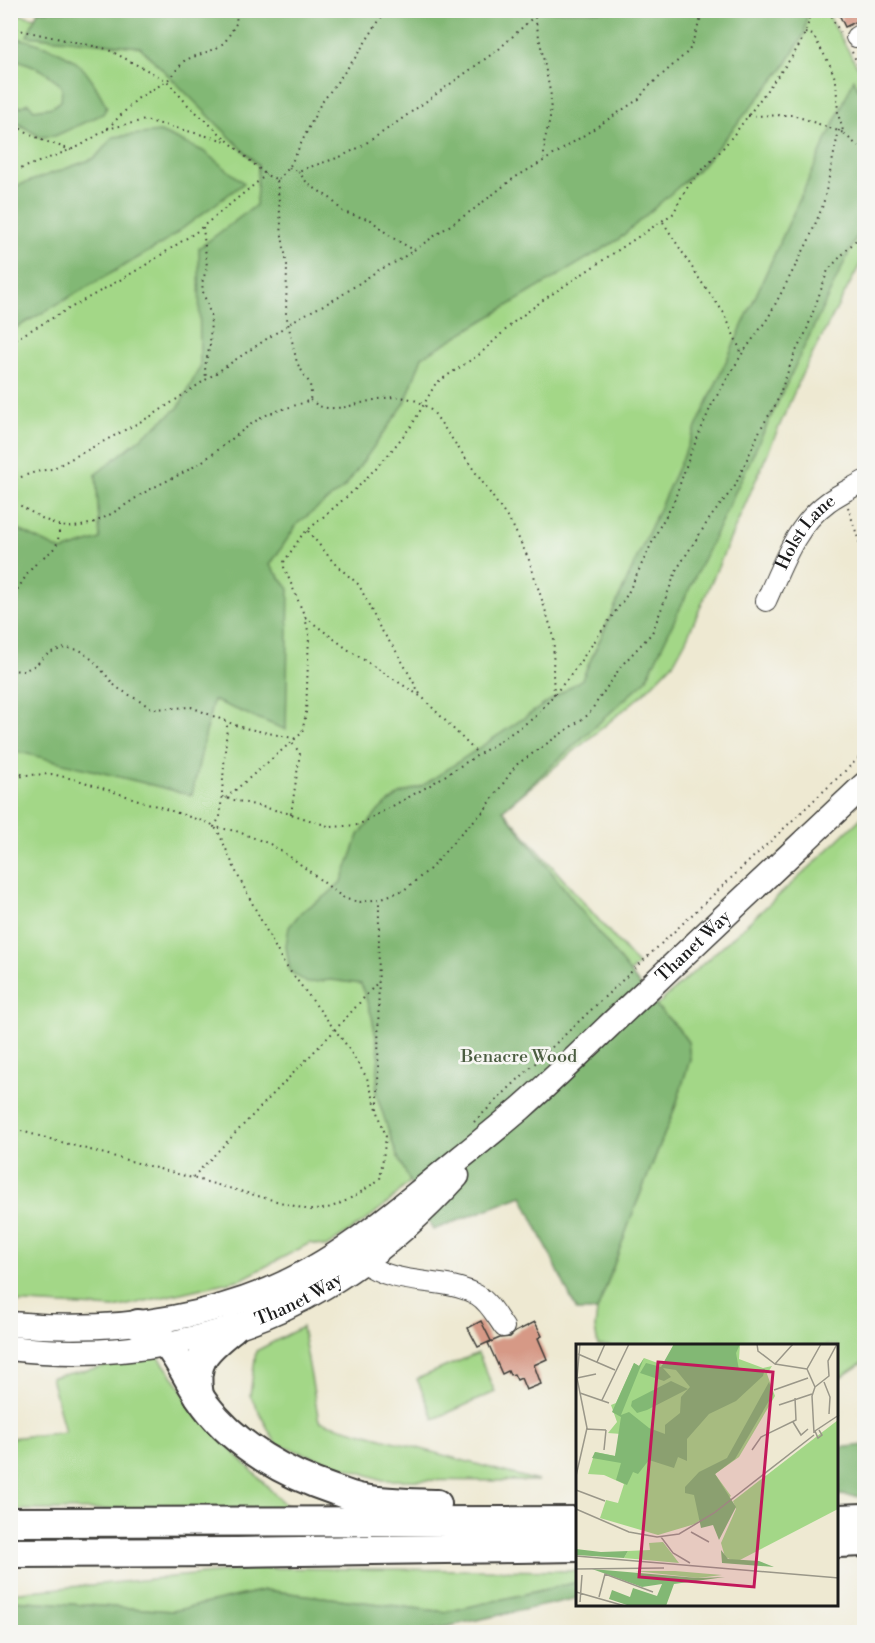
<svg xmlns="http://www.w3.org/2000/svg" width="875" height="1643" viewBox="0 0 875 1643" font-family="'Libre Bodoni',serif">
<rect width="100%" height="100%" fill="#f6f6f2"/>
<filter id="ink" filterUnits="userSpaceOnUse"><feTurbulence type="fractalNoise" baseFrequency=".0167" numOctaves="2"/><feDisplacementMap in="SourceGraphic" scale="12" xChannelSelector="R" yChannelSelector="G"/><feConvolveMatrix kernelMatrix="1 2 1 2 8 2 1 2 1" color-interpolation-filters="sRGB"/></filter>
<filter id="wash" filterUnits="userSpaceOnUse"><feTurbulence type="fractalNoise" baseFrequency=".008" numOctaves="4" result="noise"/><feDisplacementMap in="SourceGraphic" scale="24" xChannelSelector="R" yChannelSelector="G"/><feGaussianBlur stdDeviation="1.35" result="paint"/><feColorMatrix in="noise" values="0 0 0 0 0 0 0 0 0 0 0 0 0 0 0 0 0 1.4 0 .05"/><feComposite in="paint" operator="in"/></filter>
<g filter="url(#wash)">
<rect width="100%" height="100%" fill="#eee9d2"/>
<!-- green -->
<g fill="#a3d787" stroke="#607a52" stroke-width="1.5">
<path d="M38,10L829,11L831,20L864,78V257L803,372L686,640L674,662L644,693L503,810L638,965L500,1093L389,1202L361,1224L326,1247L310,1243L242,1279L115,1308L11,1302L10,12L35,18Z"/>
<path d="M864,815V1362L838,1379V1346H598L595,1328L597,1311L634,1210L676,1105L690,1059L688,1042L677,1027L656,1006L808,869Z"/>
<path d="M302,1327L319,1421L538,1481L383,1480L276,1444L250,1395L256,1351Z"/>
<path d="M478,1353L495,1392L434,1419L417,1379Z"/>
<path d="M158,1356L209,1426L289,1509L11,1510V1438L65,1432L51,1377Z"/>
<path d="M264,1568L578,1571V1582L446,1612L265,1590L173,1611L11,1600L10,1593Z"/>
</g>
<!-- forest -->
<g fill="#82b874" stroke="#4f6a48" stroke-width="1.5">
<path d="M38,11H807L805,33L783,69L702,166L618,240L422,357L405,403L345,487L298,523L270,565L289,589L286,730L213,700L192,795L11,750V526L62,551L100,539L96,474L178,408L200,367L199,248L256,205L258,165L140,47L27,36Z"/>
<path d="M11,37C31,40 61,50 77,63C89,72 100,94 107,107L103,114L55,136L40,137L11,119V89L16,104L20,107L28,103L34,110L52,107L61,101L62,88C51,72 32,64 13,59L11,61Z"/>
<path d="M854,79L864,102V221L646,680L503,810L656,1006L677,1027L688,1042L690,1059L676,1105L634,1210L597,1311H577L522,1196L433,1230L396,1153L376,1093L379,1053L372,1017L361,984L331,980L307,983L290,971L286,946L289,927L301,912L326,896L342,881L359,835L380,809L400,794L422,786L582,679Z"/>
<path d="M160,132L203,151L244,183L160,245L11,331V188L95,158L113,137Z"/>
<path d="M864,1445V1497L838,1495V1448Z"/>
<path d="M578,1582V1598L422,1632H11V1600L173,1611L265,1590L446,1612Z"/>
</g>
<g id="blocks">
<!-- building -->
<g fill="#d69986">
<path d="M837,10H864V18L845,27Z"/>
<path d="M481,1321L491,1341L478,1347L468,1328Z"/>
<path d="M535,1322L542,1336L538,1338L547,1359L534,1365L541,1384L526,1390L521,1378L517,1380L514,1374L510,1375L508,1371L502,1374L488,1343L500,1338L510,1337L515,1332Z"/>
</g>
</g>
</g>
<g filter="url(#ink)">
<use href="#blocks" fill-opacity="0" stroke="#3c3b37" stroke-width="1.5"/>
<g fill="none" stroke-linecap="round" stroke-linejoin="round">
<defs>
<g id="minor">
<path d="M856,37L864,32"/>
<path id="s1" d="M766,601C782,566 795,526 828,502C839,494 852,488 864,481"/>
<path d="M363,1262C397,1288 443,1276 477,1295C489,1302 496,1316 504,1327"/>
</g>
<g id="major">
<path id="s2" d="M10,1324C99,1332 186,1324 269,1290C341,1260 399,1208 459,1159C479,1143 500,1126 520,1109C564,1070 607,1027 650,987C721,919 793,852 864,785"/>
<path id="s3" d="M10,1348C116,1361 232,1342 324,1287C375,1257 418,1219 457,1176"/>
</g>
<g id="highway">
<path d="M138,1324C177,1340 182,1375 206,1406C237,1447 286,1474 334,1490C344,1493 354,1498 364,1499C388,1503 413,1503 437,1504"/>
<path d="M199,1396C192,1359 207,1349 233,1328"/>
<path d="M838,1519L864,1518"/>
<path d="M10,1522L578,1521"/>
<path d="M838,1543L864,1542"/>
<path d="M10,1553L237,1552L578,1547"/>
</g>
</defs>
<!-- minor casing -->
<use href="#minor" stroke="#3c3b37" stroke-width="22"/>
<!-- major casing -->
<use href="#major" stroke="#3c3b37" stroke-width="27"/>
<!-- highway casing -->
<use href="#highway" stroke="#3c3b37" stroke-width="32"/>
<!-- path -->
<g stroke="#3c3b37" stroke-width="2" stroke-dasharray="1.5 4.5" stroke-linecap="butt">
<path d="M743,10L745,14L756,15L762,10"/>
<path d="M830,10L833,20L840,32"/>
<path d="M535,17L551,96L550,119L544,143V159"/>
<path d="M10,28L107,49L156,75L167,81L188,105L266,175L276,179"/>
<path d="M805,33L813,35L830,65L836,81L838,114L844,134L864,151"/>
<path d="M852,52L864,77"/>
<path d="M748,116L793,115L844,133"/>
<path d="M10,123L42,140L71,150"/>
<path d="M107,129L145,120L226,141"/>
<path d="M289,168L298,171L340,157L360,147L389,128L499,49L541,10"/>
<path d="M298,171L308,184L330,198L343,212L371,220L391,237L414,250"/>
<path d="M10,173L80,146L107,129L137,99L167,81L185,60L215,49L225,42L237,22L235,10"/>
<path d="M278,179L289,168L320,105L355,58L386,10"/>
<path d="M663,222L700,280L724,313L742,354"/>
<path d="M203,227L207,267L202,283L203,292L211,316L210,345L205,366L206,380"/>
<path d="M10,342L141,268L196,232L266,175"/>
<path d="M310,400C313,402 318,406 322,407C328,409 338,408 345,407C378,400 406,386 434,413L513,526L529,560L554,637L553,673L554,695"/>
<path d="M10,482C24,475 37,471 52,469L153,415L298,318L339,297L377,271L398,261L474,209L514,178L557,153L639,99L647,88L689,51L704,10"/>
<path d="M10,500C28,509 48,525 68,527C98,528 123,505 147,491C167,480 188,472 207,458C226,445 242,429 262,417C278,409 294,407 310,400L311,393L310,384L297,363L286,314L287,265L282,236L277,179"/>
<path d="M848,507L864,557"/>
<path d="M308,531L334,563L359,585L380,628L398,654L421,696"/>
<path d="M10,599C19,589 24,577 33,567C48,549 60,555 59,525"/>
<path d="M305,617L350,651L423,698L478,754"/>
<path d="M10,670L23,671L36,665L48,653L65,648L80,650L94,661L116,687L153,709L191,707L240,727L297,739"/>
<path d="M225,720L227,726L221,806L220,817L214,827L236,831L270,844L296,861L345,899L361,902L379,899L404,890L430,869L461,833L484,811L516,765L588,715L622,665L652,633L677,569L710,518L735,486L761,428L776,404L794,355L806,332L828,270L858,238L864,216"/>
<path d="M10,769L24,775"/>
<path d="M10,781L25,775L51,774L78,780L211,824L218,831L238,876L283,962L345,1043L367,1078L386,1137L380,1179C358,1194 336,1211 309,1210L10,1128"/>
<path d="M222,797L291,814L331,827L358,825L427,787L500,741L535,717L570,676L627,595L660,526L673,504L690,455L712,404L742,354L768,318L808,242L823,205L839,130"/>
<path d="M226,798L302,733L306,713L309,635L305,617L284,567V562L302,535L358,487L388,455L412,425L436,383L480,354L514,322L543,300L674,213C685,185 697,176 717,155C736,133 753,109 770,86C784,67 802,47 808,24C810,19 808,15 808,10"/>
<path d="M291,814L300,753L292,743"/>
<path d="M378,1109L379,899"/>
<path d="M474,1122C603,997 734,876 864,753"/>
<path d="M193,1177L335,1030L379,981"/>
</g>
<!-- minor -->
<use href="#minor" stroke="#fff" stroke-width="20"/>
<!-- major -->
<use href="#major" stroke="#fff" stroke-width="24"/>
<!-- highway -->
<use href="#highway" stroke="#fff" stroke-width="28"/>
</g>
</g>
<g text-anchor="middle" stroke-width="5" stroke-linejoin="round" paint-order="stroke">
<!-- street labels -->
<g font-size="18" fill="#1c1c1c" stroke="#f6f6f2">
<text dy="6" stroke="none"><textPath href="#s1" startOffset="80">Holst Lane</textPath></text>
<text dy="6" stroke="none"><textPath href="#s2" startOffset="812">Thanet Way</textPath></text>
<text dy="6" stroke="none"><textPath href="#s3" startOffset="297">Thanet Way</textPath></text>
</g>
<!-- park labels -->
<g font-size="18" fill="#4b5d41" stroke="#f6f6f2">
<text x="519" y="1062">Benacre Wood</text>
</g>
</g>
<!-- overview -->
<g transform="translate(576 1344)">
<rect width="262" height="262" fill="#eee9d2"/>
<path d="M98,0H164L163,15L187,24L196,22L191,30L199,52L163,113L139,130L155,152L119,180L82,191L24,174L30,156L42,159L48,140L28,131L12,130L19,108L39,112L45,90L32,89L41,78L35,61L40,59L58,19L63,22L68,14L87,21ZM262,76V165L160,218L149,213L145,199L160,165L157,157ZM87,198L103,219L48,214L52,207L74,206L73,199ZM59,227H99L146,231L122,234Z" fill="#a3d787"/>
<path d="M98,0H164L160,9L163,26L189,25L187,32L160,57L133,70L111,95V117L102,113L98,124L73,116L62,130L57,128L51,141L40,136L45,119L16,114L19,108L39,112L45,73L36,68L58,19L63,22L68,14L45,71L53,68L73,84L89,90V81L104,69L105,53L114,43L100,26L87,24L95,33L88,37L64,29L70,19L85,23ZM95,37L112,45L71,66L61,69L55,62L56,57ZM193,38L197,50L159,115L139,130L160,163L143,196L137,181L125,184L118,151L109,149V143L123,128L151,114ZM0,205L25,208L52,207L48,214L0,211ZM145,206L152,215L183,217L198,223L146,219ZM16,225L122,234L149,233L98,240L90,262H54L33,255L36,246L54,253L57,244L81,252L86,240L66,243Z" fill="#82b874"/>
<path fill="none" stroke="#9a9789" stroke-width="1.5" d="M181,0L182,7L199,20L217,0M2,10L39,26M21,18L29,0M199,20L231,25M1,34L20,30M248,38L254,53L253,70M239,43L253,32L252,17L261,0M239,43L231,25L245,0M198,46L232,34M4,49L33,59M26,56L53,0M203,61L236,50M217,78L225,91L232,85M10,85L30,86M243,86L246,91L242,94L239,87L263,71M238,89L236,52L239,43M28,106L30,86M176,106L185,93L220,76L219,54M0,132L11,84L1,34L4,0M0,146L29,157M0,165L53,188L81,193L103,190L138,169L238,91M115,188L133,198M85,193L97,209L114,219M0,212L263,234M0,225L88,224M0,248L49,262M23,253L29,230L77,248M4,258L6,231"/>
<path fill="#c2185b" fill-opacity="0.15" stroke="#c2185b" stroke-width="3" d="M82,18L197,28L178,243L63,233Z"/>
<rect width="262" height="262" fill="none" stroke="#1c1c1c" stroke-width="3"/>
</g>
<!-- margin -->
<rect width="875" height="1643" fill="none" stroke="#f6f6f2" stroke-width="36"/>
</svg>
